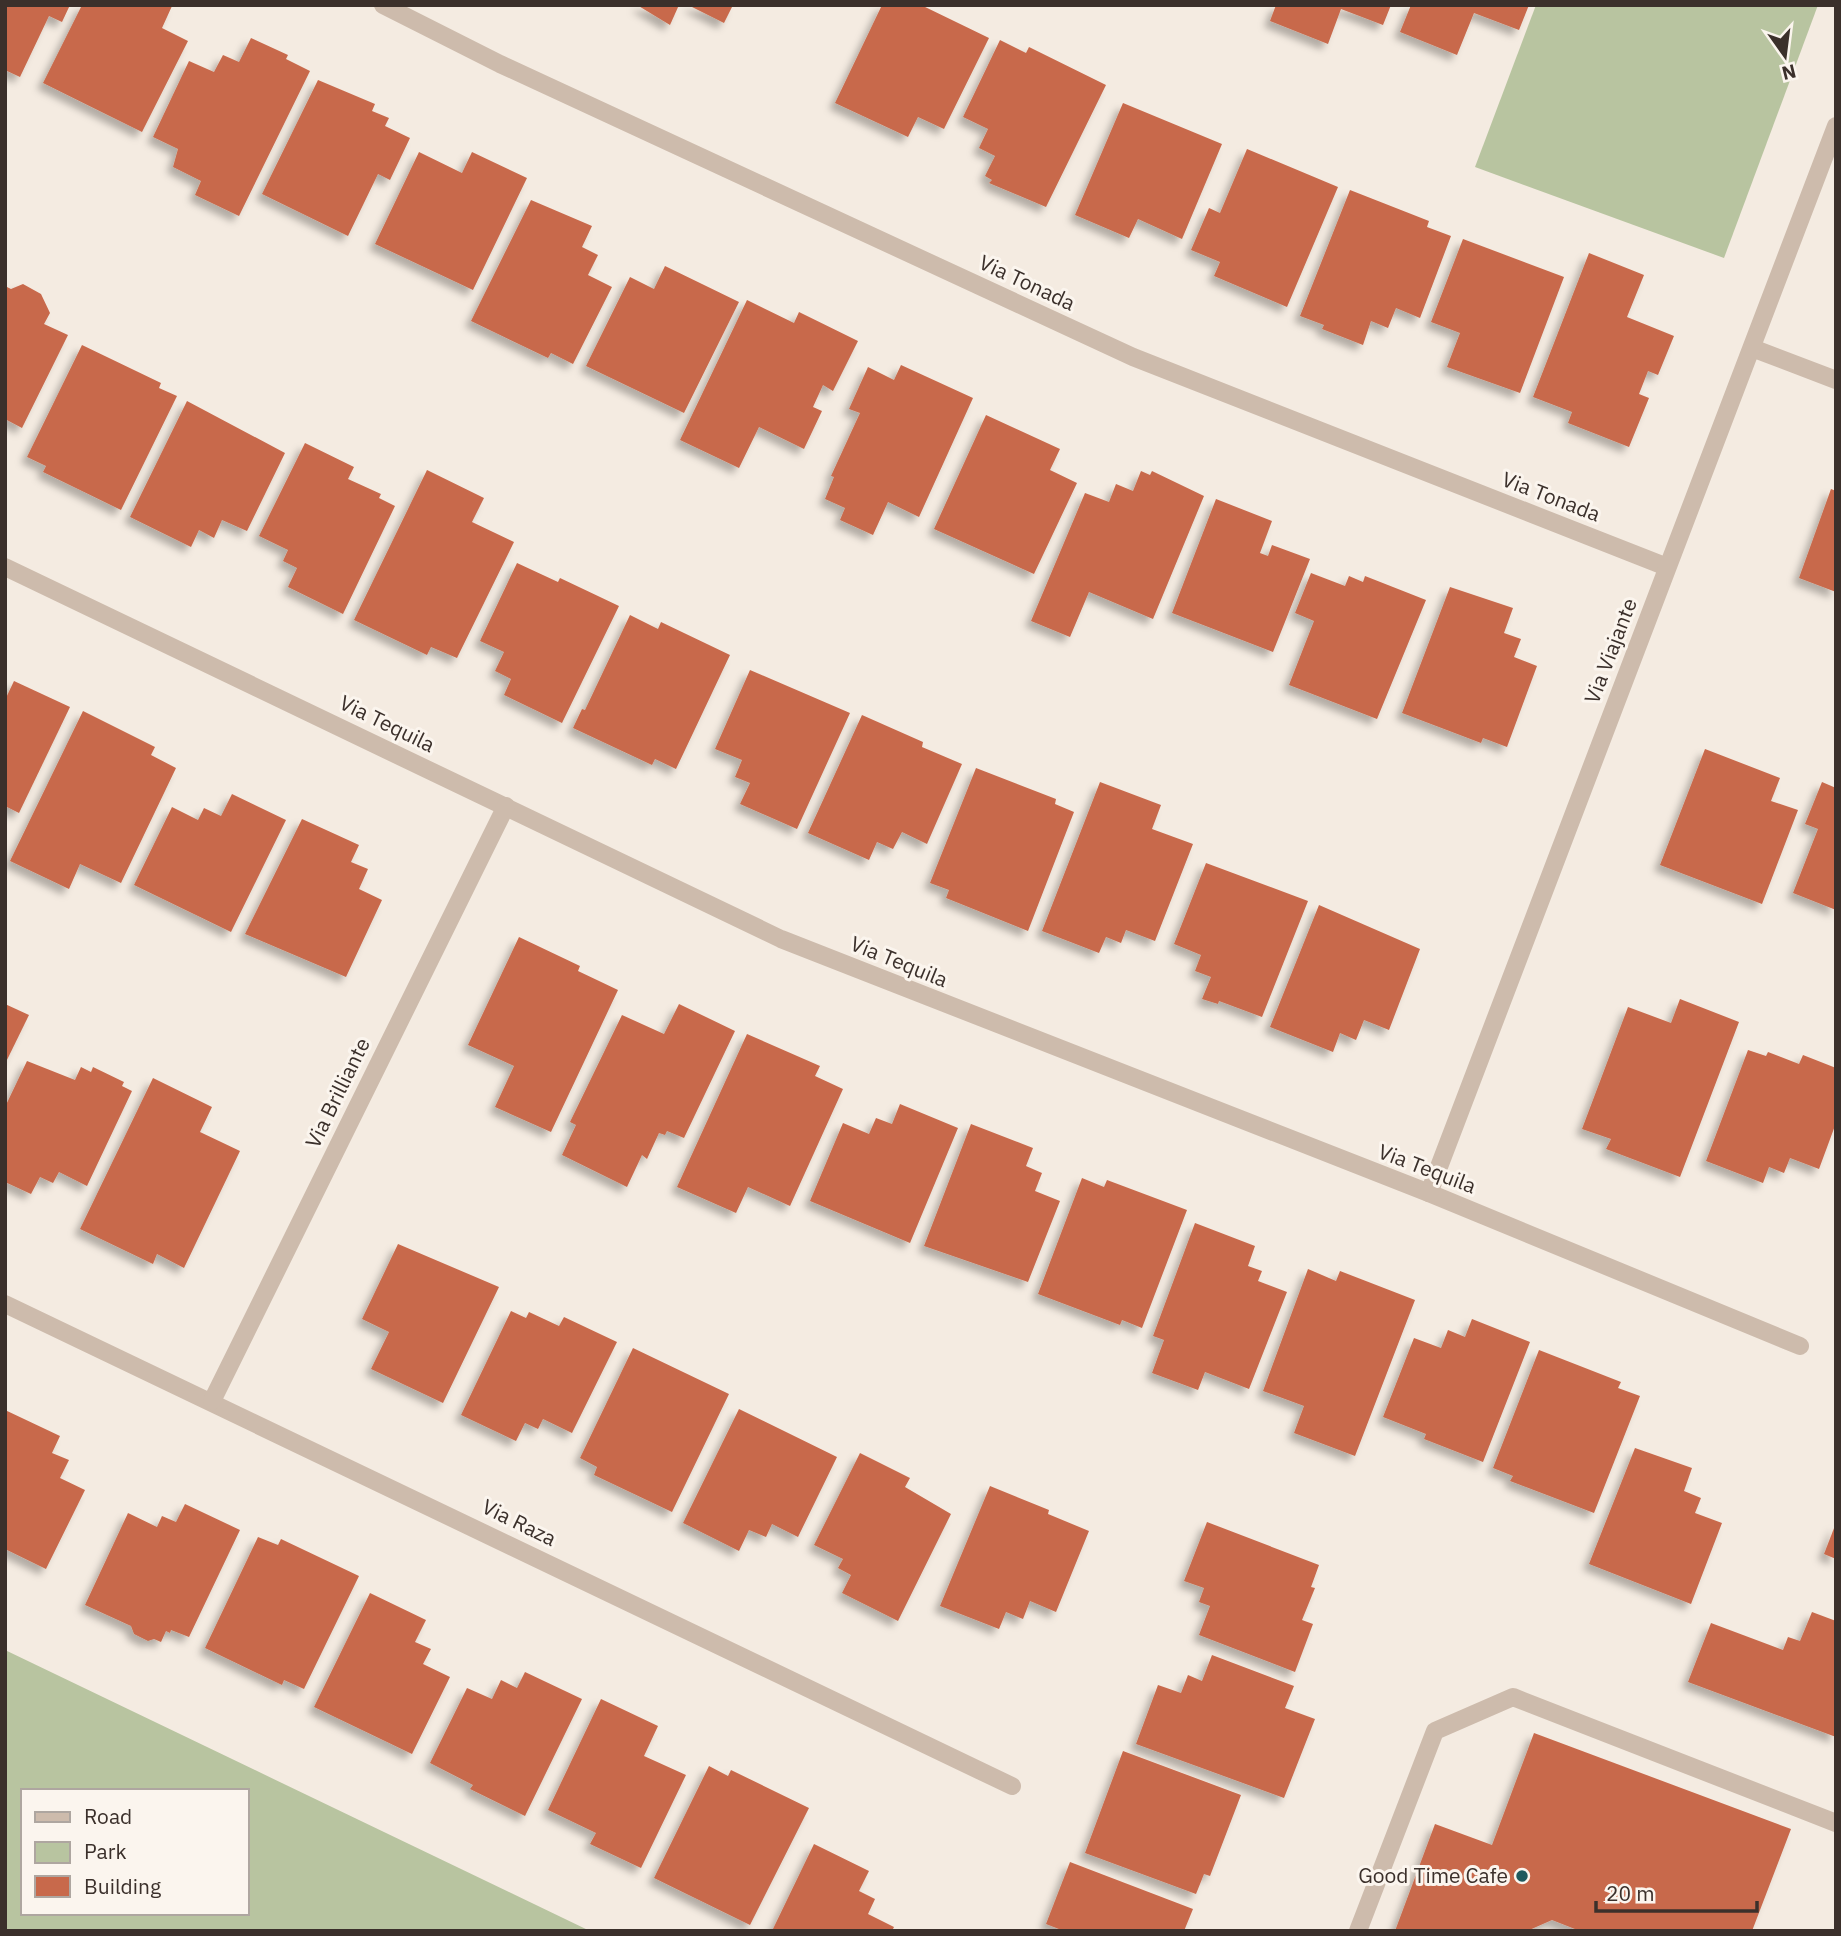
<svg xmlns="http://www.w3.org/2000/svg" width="1841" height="1936" viewBox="0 0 1841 1936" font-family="'IBM Plex Sans',sans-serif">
<defs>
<filter id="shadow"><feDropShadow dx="-6" dy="6" stdDeviation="3.5" flood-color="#0004"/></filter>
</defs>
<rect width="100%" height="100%" fill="#f4ebe1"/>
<!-- green -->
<g fill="#b8c4a0" fill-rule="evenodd">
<path d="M1536,5H1818L1724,258L1475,167Z"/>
<path d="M5,1650L590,1931H5ZM23,1791H247V1913H23Z"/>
</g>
<!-- building -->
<g fill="#c8694b" filter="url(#shadow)">
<path d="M5,5H70L62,22L49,16L20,77L5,70Z"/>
<path d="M82,5L172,6L162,28L188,41L142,132L43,83Z"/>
<path d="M637,5H679L670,25Z"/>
<path d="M688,5H733L724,23Z"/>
<path d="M882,5H921L989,38L944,129L918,117L908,137L835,103Z"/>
<path d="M1276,5H1391L1383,25L1341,9L1328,44L1270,21Z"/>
<path d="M1411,5H1529L1519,30L1474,13L1457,55L1400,32Z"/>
<path d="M251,38L288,55L286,59L310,71L239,216L195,195L201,181L173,167L178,149L153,137L189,61L214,72L223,55L239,62Z"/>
<path d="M1000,40L1026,53L1029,47L1106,85L1046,207L989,183L992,180L985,176L995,156L979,148L988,129L963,117Z"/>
<path d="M318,80L375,104L372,111L389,118L385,126L410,138L390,180L378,174L348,236L262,194Z"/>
<path d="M1123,103L1222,144L1182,239L1138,219L1129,238L1075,215Z"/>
<path d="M1247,149L1338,187L1287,307L1214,276L1220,262L1191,250L1209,208L1220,213Z"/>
<path d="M419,152L462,173L472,152L527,178L473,290L375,244Z"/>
<path d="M1350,190L1429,221L1427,227L1451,236L1420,318L1396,308L1388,328L1371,321L1363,345L1322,329L1324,325L1300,316Z"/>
<path d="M531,200L592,226L582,247L598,255L588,275L612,287L573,364L551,353L548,358L471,321Z"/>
<path d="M1463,239L1564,277L1520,393L1447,367L1460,333L1431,322Z"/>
<path d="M1589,253L1644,275L1627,317L1674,336L1658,375L1648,371L1639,394L1649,398L1629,447L1568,423L1572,412L1533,397Z"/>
<path d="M665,266L739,302L684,413L586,366L630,277L654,289Z"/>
<path d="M23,284L41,294L50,313L44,324L68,335L22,428L5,419V286L11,289Z"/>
<path d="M747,300L794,323L799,312L858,341L833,391L823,385L813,407L822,411L804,449L759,427L739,468L680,440Z"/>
<path d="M82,345L161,383L159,388L177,396L121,510L43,472L46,466L27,457Z"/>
<path d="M901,365L973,398L919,517L888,502L873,535L840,520L845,508L825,499L834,477L831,476L860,413L849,409L868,367L894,380Z"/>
<path d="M187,401L285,453L247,531L222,520L214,538L199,530L191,547L130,517Z"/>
<path d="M986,415L1060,449L1050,470L1077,483L1034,574L934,529Z"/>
<path d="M305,443L354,467L348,479L381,494L379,498L395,506L343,614L288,587L297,568L283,561L288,550L259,536Z"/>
<path d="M427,470L484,498L472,522L514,542L457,658L431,647L427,655L354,620Z"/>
<path d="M1141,471L1150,475L1152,471L1204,496L1153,619L1089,592L1070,637L1031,621L1085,493L1109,502L1116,484L1133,491Z"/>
<path d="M1831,489L1836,491V592L1799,578Z"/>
<path d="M1216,499L1272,521L1260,553L1268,556L1272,545L1310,559L1273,652L1172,613Z"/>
<path d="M517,563L558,582L560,578L619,606L562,723L504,695L511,679L495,671L504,652L480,641Z"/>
<path d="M1311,573L1345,586L1349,576L1363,582L1365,576L1426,600L1377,719L1289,685L1314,621L1295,613Z"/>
<path d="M1450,587L1513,608L1504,633L1521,639L1514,657L1537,666L1507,747L1483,738L1481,743L1402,713Z"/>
<path d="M630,615L658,629L661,622L730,655L676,769L655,759L652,765L573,728L582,709L585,710Z"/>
<path d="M750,670L850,713L797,829L740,804L750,783L735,777L742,760L715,749Z"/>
<path d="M14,681L70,707L19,813L5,806V700Z"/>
<path d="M83,711L155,747L151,755L176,768L121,883L80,864L69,889L10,861Z"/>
<path d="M862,715L923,742L922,747L962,764L927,844L902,832L893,849L877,842L869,860L808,833Z"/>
<path d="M1705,749L1780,778L1771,801L1798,810L1762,904L1660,865Z"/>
<path d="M976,768L1056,799L1055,804L1074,812L1028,931L946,898L949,890L930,883Z"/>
<path d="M1100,782L1161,805L1152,829L1193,844L1155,941L1126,930L1121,943L1106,937L1099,953L1042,931Z"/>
<path d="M1822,782L1836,788V910L1793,893L1818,829L1805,824Z"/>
<path d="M232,794L286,820L231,932L134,885L172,807L198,820L204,808L221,816Z"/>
<path d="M302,819L359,845L351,862L368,869L359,889L382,900L346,977L245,934Z"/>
<path d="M1206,863L1308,901L1262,1017L1219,1001L1218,1004L1202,999L1211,977L1195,971L1201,955L1174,944Z"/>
<path d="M1319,905L1420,949L1389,1030L1364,1020L1356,1040L1340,1033L1333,1052L1270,1027Z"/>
<path d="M519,937L580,966L578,971L618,990L551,1132L495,1107L514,1066L468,1045Z"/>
<path d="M1680,999L1739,1022L1680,1177L1606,1149L1611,1139L1582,1129L1628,1007L1671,1023Z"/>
<path d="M5,1004L29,1015L5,1064Z"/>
<path d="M679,1004L735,1031L684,1138L667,1131L665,1135L659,1133L647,1159L642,1155L627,1187L562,1155L576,1125L570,1122L622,1015L664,1034Z"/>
<path d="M747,1034L820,1066L815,1076L843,1089L790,1206L748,1187L736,1213L677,1187Z"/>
<path d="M1748,1050L1766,1056L1768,1052L1799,1064L1803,1055L1836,1068V1123L1819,1169L1790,1158L1784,1173L1769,1167L1763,1183L1706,1161Z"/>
<path d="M27,1061L75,1080L81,1067L91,1072L93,1067L124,1082L122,1086L132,1091L87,1186L59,1172L53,1183L40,1177L31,1194L5,1182V1107Z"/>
<path d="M153,1078L212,1107L200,1132L240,1151L184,1268L157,1254L153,1264L80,1229Z"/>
<path d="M900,1104L958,1128L910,1243L810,1201L843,1123L869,1134L876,1118L892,1124Z"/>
<path d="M971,1124L1033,1148L1026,1166L1042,1173L1035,1191L1060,1201L1028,1282L924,1246Z"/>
<path d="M1082,1178L1104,1187L1107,1180L1187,1210L1142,1328L1122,1320L1120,1325L1038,1294Z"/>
<path d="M1195,1223L1255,1246L1248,1266L1262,1271L1258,1281L1287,1292L1249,1389L1205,1372L1198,1390L1152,1373L1164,1340L1153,1336Z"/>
<path d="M398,1244L499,1287L443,1403L371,1369L389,1332L362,1319Z"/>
<path d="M1308,1269L1336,1281L1340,1271L1415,1300L1355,1456L1294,1433L1304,1406L1263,1391Z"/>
<path d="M511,1311L526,1318L529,1312L559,1326L564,1317L617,1342L572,1433L543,1419L538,1429L525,1423L516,1441L461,1415Z"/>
<path d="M1472,1319L1530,1342L1483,1462L1424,1439L1426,1434L1383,1417L1414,1338L1441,1348L1448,1330L1465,1337Z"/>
<path d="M633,1348L729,1394L672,1512L594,1475L597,1467L580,1458Z"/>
<path d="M1539,1350L1621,1382L1618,1388L1640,1396L1594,1513L1510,1481L1513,1476L1493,1468Z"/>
<path d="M739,1409L837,1457L798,1537L772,1524L766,1537L749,1530L739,1551L683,1523Z"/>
<path d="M5,1410L60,1436L52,1453L69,1460L60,1478L85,1490L46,1569L5,1549Z"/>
<path d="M1635,1448L1692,1468L1684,1491L1701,1498L1695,1513L1722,1523L1691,1604L1589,1564Z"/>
<path d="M860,1453L910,1478L905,1487L951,1514L898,1621L842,1593L851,1575L838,1568L843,1559L814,1545Z"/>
<path d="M990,1486L1049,1510L1048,1514L1089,1531L1056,1612L1030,1601L1023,1619L1006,1612L999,1629L940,1606Z"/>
<path d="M185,1504L240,1530L189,1637L171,1630L170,1633L166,1631L161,1642L154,1639L148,1641L134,1634L131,1626L85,1605L128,1513L157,1527L162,1516L176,1522Z"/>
<path d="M1207,1522L1319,1565L1311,1587L1315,1588L1302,1620L1313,1624L1295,1672L1199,1635L1210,1606L1199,1602L1204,1588L1184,1581Z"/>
<path d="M1836,1523V1559L1824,1554Z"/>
<path d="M258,1537L278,1545L281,1539L359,1576L304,1689L284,1680L282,1685L205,1648Z"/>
<path d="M370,1593L426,1620L415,1642L431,1649L423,1664L450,1677L412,1754L314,1707Z"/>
<path d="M1812,1612L1836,1621V1737L1688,1682L1711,1623L1783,1650L1788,1637L1800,1641Z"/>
<path d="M1212,1655L1294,1686L1285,1708L1315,1719L1284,1798L1136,1744L1158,1685L1181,1693L1188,1675L1202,1681Z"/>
<path d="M525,1672L582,1699L525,1816L470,1789L473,1785L430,1763L467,1688L492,1699L501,1680L517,1688Z"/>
<path d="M601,1699L658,1726L644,1756L686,1775L641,1868L590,1844L596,1833L548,1810Z"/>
<path d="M1534,1733L1791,1829L1752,1931H1580L1552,1920L1527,1931H1395L1435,1824L1492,1845Z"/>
<path d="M1123,1751L1241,1795L1210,1876L1204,1874L1196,1894L1085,1853Z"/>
<path d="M709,1766L728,1776L731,1770L809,1808L750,1925L654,1878Z"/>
<path d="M814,1844L869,1871L859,1891L875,1899L868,1914L894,1927L892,1931H772Z"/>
<path d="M1070,1862L1193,1909L1184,1931H1064L1046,1924Z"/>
</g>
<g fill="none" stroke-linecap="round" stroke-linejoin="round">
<!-- service -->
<path stroke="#cdbbac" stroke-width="18" d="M1358,1931L1435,1731L1513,1697L1836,1823"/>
<!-- minor -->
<g stroke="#cdbbac" stroke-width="18">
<path d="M383,5L500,64L1133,357L1667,567"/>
<path d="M1752,348L1836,380"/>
<path d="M5,567L781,939L1429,1193L1800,1346"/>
<path d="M1429,1193L1836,126"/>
<path d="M5,1304L1012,1786"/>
<path d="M212,1401L506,806"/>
</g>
</g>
<!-- markers -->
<circle fill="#1f5a5e" stroke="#fbf5ee" stroke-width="2.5" cx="1522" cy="1876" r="7"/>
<g text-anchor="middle" stroke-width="6" stroke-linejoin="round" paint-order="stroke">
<!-- street labels -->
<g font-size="21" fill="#3b302b" stroke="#fbf5ee">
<text transform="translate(1027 283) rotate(25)" y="7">Via Tonada</text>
<text transform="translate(1551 497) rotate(21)" y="7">Via Tonada</text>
<text transform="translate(1611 651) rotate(-69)" y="7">Via Viajante</text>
<text transform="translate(387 724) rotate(26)" y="7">Via Tequila</text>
<text transform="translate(899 962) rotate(22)" y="7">Via Tequila</text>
<text transform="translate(338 1093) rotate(-64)" y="7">Via Brilliante</text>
<text transform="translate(1427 1169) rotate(21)" y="7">Via Tequila</text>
<text transform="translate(519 1523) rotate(26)" y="7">Via Raza</text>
</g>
<!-- poi labels -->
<g font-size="21" fill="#3b302b" stroke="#fbf5ee" text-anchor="end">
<text x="1508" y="1883">Good Time Cafe</text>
</g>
</g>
<!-- border -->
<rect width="1841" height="1936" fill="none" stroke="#3b302b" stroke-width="14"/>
<!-- legend -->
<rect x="21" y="1789" width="228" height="126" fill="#fbf5ee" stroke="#aea6a0" stroke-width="2"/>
<rect x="35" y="1812" width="35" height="10" fill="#cdbbac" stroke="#aea6a0" stroke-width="2"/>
<text x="84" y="1824" font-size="21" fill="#3b302b">Road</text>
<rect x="35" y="1842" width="35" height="21" fill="#b8c4a0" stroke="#aea6a0" stroke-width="2"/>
<text x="84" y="1859" font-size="21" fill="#3b302b">Park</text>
<rect x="35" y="1876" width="35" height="21" fill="#c8694b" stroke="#aea6a0" stroke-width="2"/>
<text x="84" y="1894" font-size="21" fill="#3b302b">Building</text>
<!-- north arrow -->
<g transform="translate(1785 56) rotate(166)" stroke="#fbf5ee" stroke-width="5" paint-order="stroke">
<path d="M0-5L12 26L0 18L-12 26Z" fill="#3b302b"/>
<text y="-10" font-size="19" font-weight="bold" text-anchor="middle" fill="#3b302b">N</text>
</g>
<!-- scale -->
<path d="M1596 1901v10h161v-10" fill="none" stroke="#3b302b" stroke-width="3.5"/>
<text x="1606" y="1901" font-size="21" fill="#3b302b" stroke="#fbf5ee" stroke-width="5" paint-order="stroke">20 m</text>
</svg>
